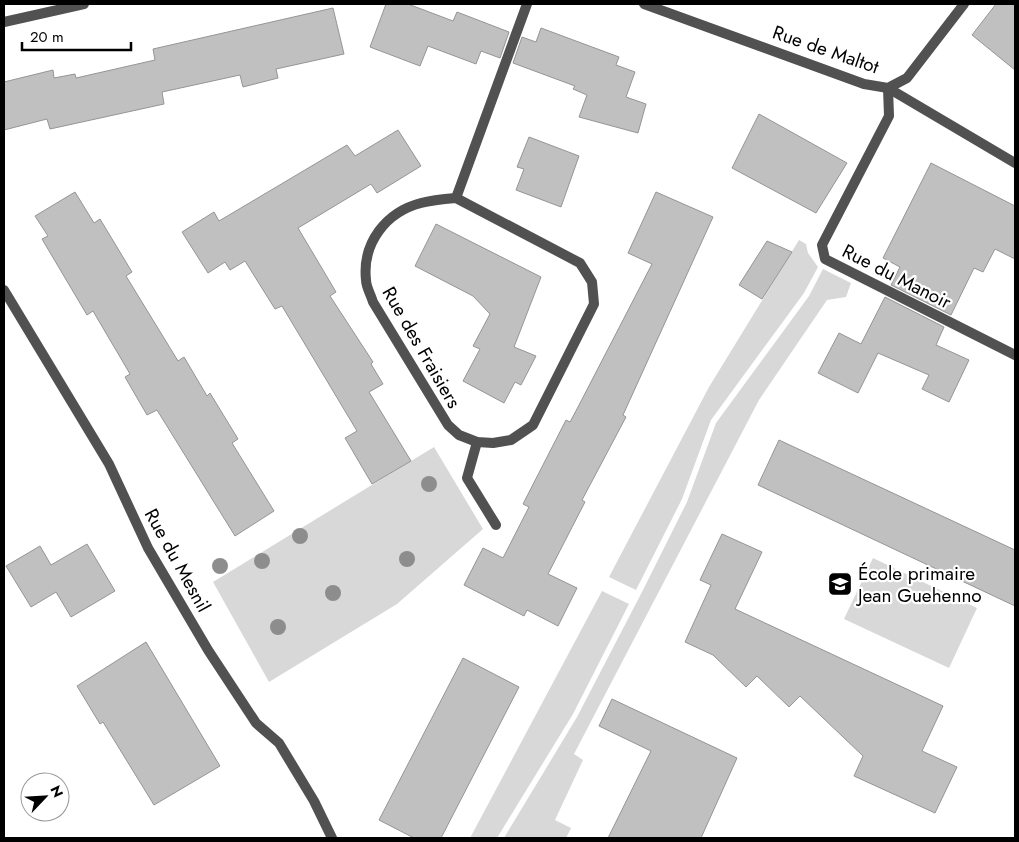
<svg xmlns="http://www.w3.org/2000/svg" width="1019" height="842" viewBox="0 0 1019 842" font-family="Jost,sans-serif">
<rect width="100%" height="100%" fill="#fff"/>
<!-- green -->
<g fill="#d8d8d8">
<path d="M799,240L806,244L808,253L818,267L804,293L711,420L682,499L636,590L609,577L709,387Z"/>
<path d="M823,269L851,283L846,297L827,300L759,400L574,754L583,760L555,820L571,828L566,838H504L577,717L642,592L687,502L716,423L809,296Z"/>
<path d="M434,447L483,529L397,604L269,682L213,582Z"/>
<path d="M873,558L977,608L949,668L844,619Z"/>
<path d="M602,591L629,604L573,714L497,838H470Z"/>
</g>
<!-- building -->
<g fill="#c0c0c0" stroke="#959595">
<path d="M386,4H408L453,21L457,12L509,32L500,58L481,51L476,64L428,46L420,66L370,47Z"/>
<path d="M996,4H1015V70L972,35Z"/>
<path d="M333,8L344,54L276,69L278,78L243,87L240,75L162,92L164,104L50,129L47,119L4,130V82L53,70L54,78L75,74L76,78L155,60L153,49Z"/>
<path d="M541,28L619,57L616,65L635,72L626,97L646,104L638,133L579,117L587,95L573,89L575,86L513,63L522,37L536,42Z"/>
<path d="M759,114L847,163L816,213L732,168Z"/>
<path d="M398,130L421,166L377,193L371,184L298,228L336,292L330,296L373,362L371,364L383,384L369,392L411,461L372,484L345,438L357,431L282,306L275,309L245,261L230,270L225,262L208,273L182,232L214,212L219,221L347,145L355,156Z"/>
<path d="M529,137L579,156L561,207L516,190L524,169L517,167Z"/>
<path d="M931,163L1015,206V259L995,249L983,272L974,268L951,315L891,285L900,267L883,258Z"/>
<path d="M75,192L94,223L100,219L132,272L126,276L178,361L184,357L207,396L210,393L238,439L232,443L274,511L235,536L157,410L147,415L125,377L130,374L93,311L87,315L42,239L48,236L35,216Z"/>
<path d="M656,192L713,217L623,415L626,417L582,500L585,502L548,574L577,588L558,626L527,610L524,616L464,585L483,548L503,558L529,507L523,504L566,420L570,422L578,407L652,264L628,253Z"/>
<path d="M436,224L541,277L514,347L536,356L521,385L515,382L504,403L463,381L480,349L473,346L490,314L473,296L415,266Z"/>
<path d="M767,241L792,252L762,299L739,285Z"/>
<path d="M885,297L944,327L936,345L969,360L949,402L922,389L929,375L878,353L858,393L818,373L839,333L861,344Z"/>
<path d="M779,440L1015,550V606L758,485Z"/>
<path d="M722,534L762,552L735,609L943,706L922,751L957,767L935,813L854,776L863,756L800,696L789,707L757,676L746,687L713,655L685,642L711,585L700,580Z"/>
<path d="M87,544L115,591L71,617L56,592L31,607L6,566L40,546L51,565Z"/>
<path d="M146,642L220,766L154,805L103,722L100,724L77,686Z"/>
<path d="M463,658L519,687L441,838H414L379,820Z"/>
<path d="M612,699L737,758L701,838H608L651,751L599,726Z"/>
</g>
<g fill="none" stroke-linecap="round" stroke-linejoin="round">
<!-- service -->
<path stroke="#515151" stroke-width="10" d="M477,442L467,478L496,525"/>
<!-- minor -->
<g stroke="#515151" stroke-width="10">
<path d="M888,88L889,116L822,245L825,259L1015,355"/>
<path d="M888,88L1015,163"/>
<path d="M456,198L580,263L592,282L594,304L533,425L511,440L493,443L477,442L459,435L448,425L373,302C371,295 366,287 366,280C362,243 386,212 421,203C432,200 444,199 456,198Z"/>
<path d="M456,198L527,4"/>
</g>
<!-- tertiary -->
<g stroke="#515151" stroke-width="10">
<path d="M644,4L864,84L888,88L907,78L964,4"/>
<path d="M4,22L84,4"/>
<path d="M4,290L109,464L148,548L208,650L256,723L279,743L314,801L332,838"/>
</g>
</g>
<!-- trees -->
<g fill="#8d8d8d">
<circle cx="429" cy="484" r="8"/>
<circle cx="300" cy="536" r="8"/>
<circle cx="407" cy="559" r="8"/>
<circle cx="262" cy="561" r="8"/>
<circle cx="220" cy="566" r="8"/>
<circle cx="333" cy="593" r="8"/>
<circle cx="278" cy="627" r="8"/>
</g>
<!-- icons -->
<defs>
<symbol id="school-square" viewBox="-11 -11 22 22"><rect x="-9" y="-9" width="18" height="18" rx="4" fill="#000" stroke="#fff"/><path d="M0-5L7-2L0 1L-7-2ZM-4 1L0 2.5L4 1V4Q0 6-4 4Z" fill="#fff"/></symbol>
</defs>
<g fill-rule="evenodd">
<use href="#school-square" x="826" y="570" width="28" height="28"/>
</g>
<g text-anchor="middle" stroke-width="4.5" stroke-linejoin="round" paint-order="stroke">
<!-- street labels -->
<g font-size="19" fill="#000" stroke="#fff">
<text transform="translate(826 49) rotate(19)" y="7">Rue de Maltot</text>
<text transform="translate(897 276) rotate(27)" y="7">Rue du Manoir</text>
<text transform="translate(422 347) rotate(60)" y="7">Rue des Fraisiers</text>
<text transform="translate(178 560) rotate(61)" y="7">Rue du Mesnil</text>
</g>
<!-- poi labels -->
<g font-size="19" fill="#000" stroke="#fff" text-anchor="start">
<text x="858" y="580">École primaire<tspan x="858" dy="22">Jean Guehenno</tspan></text>
</g>
</g>
<!-- border -->
<rect width="1019" height="842" fill="none" stroke="#000000" stroke-width="10"/>
<!-- north arrow -->
<g transform="translate(45 797) rotate(65)"><circle r="24" fill="#ffffff" stroke="#999999"/>
<path d="M0-4L9 19L0 12L-9 19Z" fill="#000000"/>
<text y="-8" font-size="14" font-weight="bold" text-anchor="middle" fill="#000000">N</text>
</g>
<!-- scale -->
<path d="M22 42v8h109v-8" fill="none" stroke="#000000" stroke-width="2.5"/>
<text x="30" y="42" font-size="15" fill="#000000" stroke="#ffffff" stroke-width="4" paint-order="stroke">20 m</text>
</svg>
